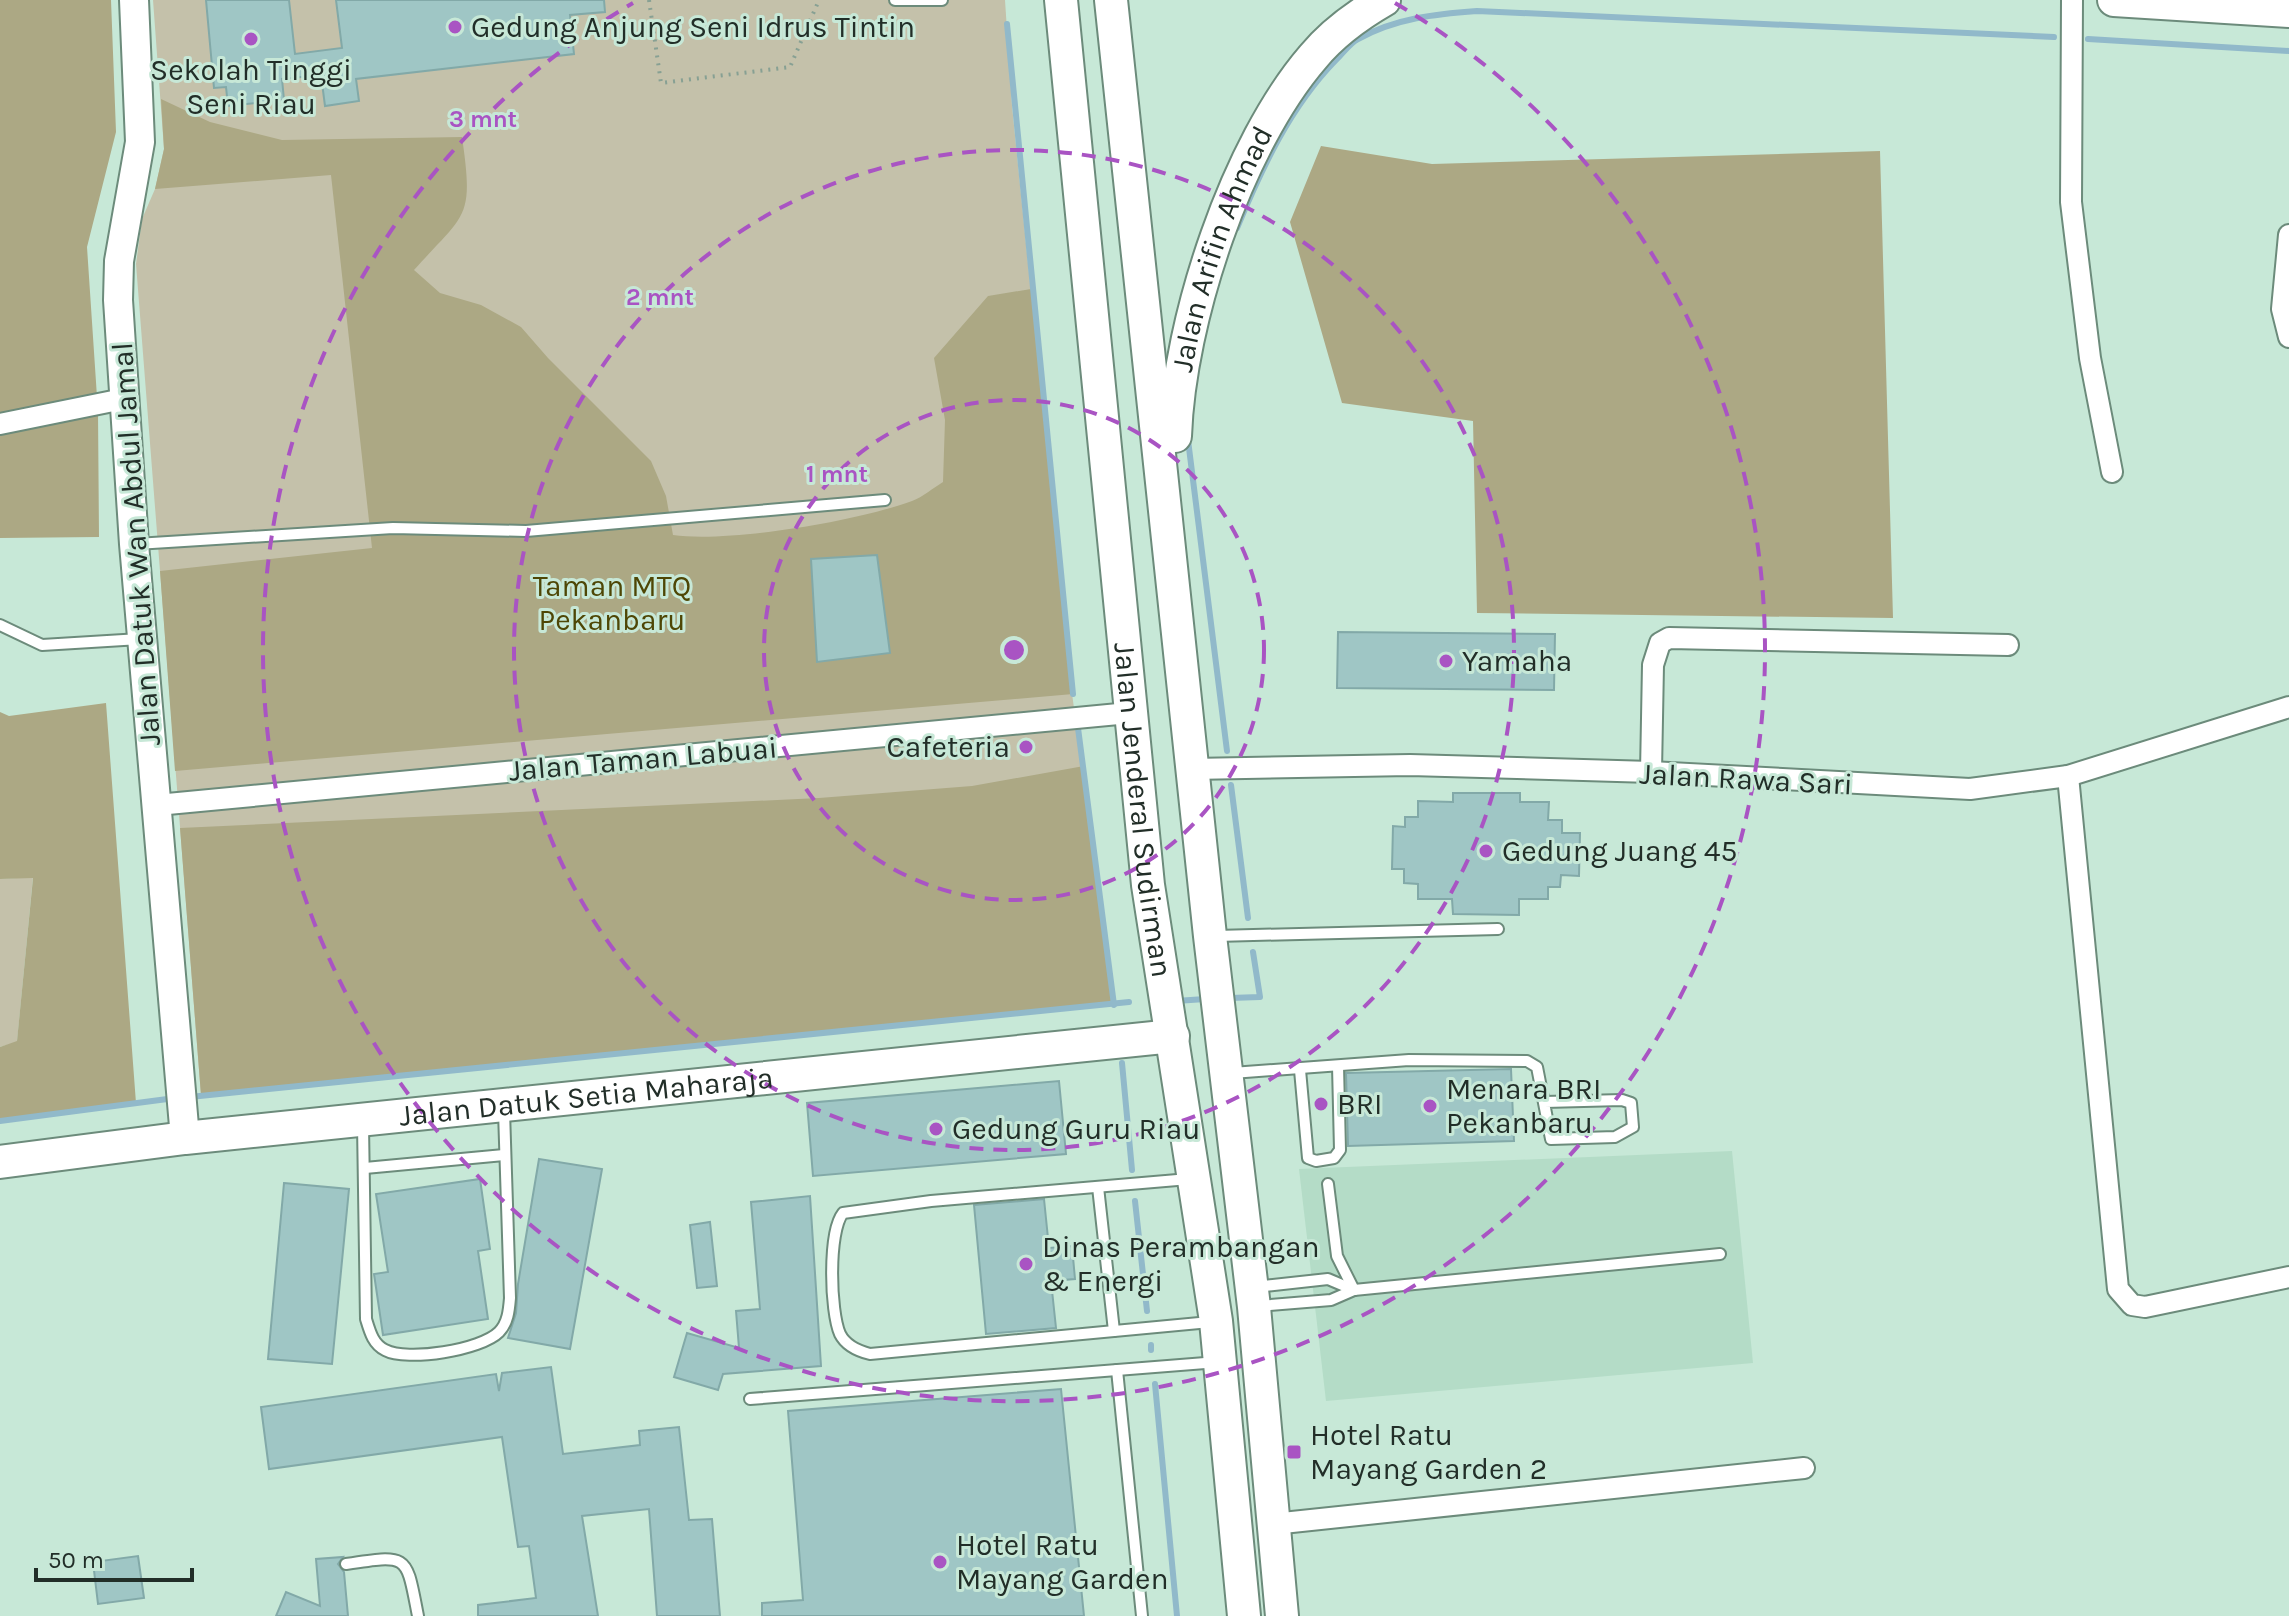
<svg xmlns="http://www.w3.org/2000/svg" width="2289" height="1616" viewBox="0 0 2289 1616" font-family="Karla,sans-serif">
<rect width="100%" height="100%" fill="#c7e8d7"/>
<!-- built -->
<path fill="#b4dcc7" d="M1732,1151L1753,1363L1326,1401L1299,1169Z"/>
<!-- green -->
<g fill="#c4c1aa">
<path d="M153,0H1005L1012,106L1071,686L1114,1005L201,1095L136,264L142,219L155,189L164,149Z"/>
<path d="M33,877L17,1042L0,1047V879Z"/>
</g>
<!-- forest -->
<g fill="#aca884">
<path d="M0,0H111L116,132L87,247L98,412L99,537L0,538Z"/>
<path d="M161,99L210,122L282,140L462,137C474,220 466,212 414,270L440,293L481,305L521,327L548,358L651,461L666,496L673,535C729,543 858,521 912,501C923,497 933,488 943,482L945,420L934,358L988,296L1031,289L1073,694L175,771L160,571L372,548L331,175L155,189L164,149Z"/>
<path d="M1321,146L1432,164L1880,151L1893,618L1477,613L1473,421L1342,403L1290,222Z"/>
<path d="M106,703L136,1103L0,1121V1047L17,1041L33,878L0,879V712L9,716Z"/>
<path d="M1084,766L1114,1005L201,1095L180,828L819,798L972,786Z"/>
</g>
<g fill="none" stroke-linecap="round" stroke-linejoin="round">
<!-- stream -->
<g stroke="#91b9ca" stroke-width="6">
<path d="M1007,24L1073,694"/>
<path d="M2088,39L2289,51"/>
<path d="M1237,228C1262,168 1290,107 1336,60C1343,53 1350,43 1358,39C1396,18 1436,14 1477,11L2054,37"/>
<path d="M1188,440L1227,751"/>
<path d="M1078,728L1114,1005"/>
<path d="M1231,785L1248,918"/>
<path d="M1230,998L1260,997L1253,952"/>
<path d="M1176,1001L1205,999"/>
<path d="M1122,1063L1132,1170"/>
<path d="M190,1097L1129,1002"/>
<path d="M0,1121L175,1098"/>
<path d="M1135,1201L1147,1311"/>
<path d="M1151,1345V1350"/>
<path d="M1155,1384L1177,1616"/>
</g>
</g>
<!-- building -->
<g fill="#9fc6c5" stroke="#82a9a8" stroke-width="2">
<path d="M206,0H289L295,54L342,48L336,0H604L605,12L570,15L574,54L356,79L359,101L325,106L321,75L282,79L284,100L228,106L226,87L214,88Z"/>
<path d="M877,555L890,653L817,662L811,559Z"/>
<path d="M1338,632L1555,634L1554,690L1337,688Z"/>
<path d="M1453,793H1520V802H1549L1548,820H1562V833H1580L1579,876L1561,875L1560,887H1548V899H1519V915L1453,914L1452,899H1418V884L1404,883V869H1392L1393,826L1405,827V817H1418V801L1453,802Z"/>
<path d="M1511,1069L1514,1141L1348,1146L1346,1073Z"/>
<path d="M1059,1081L1066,1154L813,1176L807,1103Z"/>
<path d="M539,1159L602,1169L570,1349L508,1338L516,1313L518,1284Z"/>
<path d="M480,1179L490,1249L478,1251L488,1319L383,1335L374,1274L388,1272L376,1194Z"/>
<path d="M284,1183L349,1189L332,1364L268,1359Z"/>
<path d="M810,1196L821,1366L723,1374L718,1390L674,1377L687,1333L739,1348L736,1311L760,1309L751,1202Z"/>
<path d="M1044,1199L1049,1248L1072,1246L1075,1279L1051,1281L1056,1328L986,1334L974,1205Z"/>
<path d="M710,1222L717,1286L697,1288L690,1225Z"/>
<path d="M551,1367L563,1454L640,1445L639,1431L679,1427L689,1520L712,1519L720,1616H657L649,1509L582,1516L598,1616H478V1605L536,1598L529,1546L518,1547L502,1437L269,1469L261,1407L496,1374L499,1391L502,1373Z"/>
<path d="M1061,1389L1084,1616H762V1603L803,1600L788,1411Z"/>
<path d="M138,1556L144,1598L98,1604L93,1562Z"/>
<path d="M343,1557L338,1564L344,1572L348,1616H276L286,1592L320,1606L316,1559Z"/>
</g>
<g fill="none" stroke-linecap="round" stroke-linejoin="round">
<defs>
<g id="lane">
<path d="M895,0H942"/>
<path d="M136,544L393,528L526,531L885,500"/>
<path d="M0,625L42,645L140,639"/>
<path d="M1216,936L1498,929"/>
<path d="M1300,1070L1308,1158L1316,1161L1334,1158L1340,1150L1338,1066"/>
<path d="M1232,1073L1409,1060L1527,1061L1537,1067L1551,1139L1615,1137L1633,1127L1631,1103L1622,1100L1545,1102"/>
<path d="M363,1125L366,1319C370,1332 373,1344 385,1350C407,1362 481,1350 499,1332C508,1323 509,1310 510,1298L504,1111"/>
<path d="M365,1168L504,1155"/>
<path d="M1189,1179L931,1201L843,1213C828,1232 830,1311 840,1334C846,1346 858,1351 870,1354L1210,1322"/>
<path d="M1328,1184L1337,1256L1354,1290"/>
<path d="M1098,1187L1114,1331"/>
<path d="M1255,1287L1328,1279L1354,1290"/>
<path d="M1259,1306L1331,1300L1354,1290L1720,1254"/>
<path d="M1117,1370L1142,1616"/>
<path d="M750,1399L1218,1362"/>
<path d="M346,1564C410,1554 406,1555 418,1616"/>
</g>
<g id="street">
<path d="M2072,0L2071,202L2090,358L2112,472"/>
<path d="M2289,235L2282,309L2289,337"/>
<path d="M0,424L123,399"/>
<path d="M1192,769L1410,765L1651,772L1970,789L2068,776L2289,707"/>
<path d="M1651,772L1653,665L1660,643L1669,638L2008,645"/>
<path d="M2068,776L2118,1289L2132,1305L2145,1307L2289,1277"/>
<path d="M157,805L1129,713"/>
<path d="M1273,1524L1804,1468"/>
</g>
<path id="secondary" d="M134,0L140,142L119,261L118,300L134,544L185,1138"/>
<g id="primary">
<path id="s1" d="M1061,0L1148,885L1216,1321L1244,1616"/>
<path d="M1111,0L1210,936L1254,1307L1282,1616"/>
<path d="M2114,0L2289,11"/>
<path id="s2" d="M1175,436C1179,320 1237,145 1313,57C1332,34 1358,15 1384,0"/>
<path id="s3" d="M0,1162L185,1138L1173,1036"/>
</g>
</defs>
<!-- lane casing -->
<use href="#lane" stroke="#6c8b7b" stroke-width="14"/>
<!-- street casing -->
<use href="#street" stroke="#6c8b7b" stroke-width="24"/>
<!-- secondary casing -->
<use href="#secondary" stroke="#6c8b7b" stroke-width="32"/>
<!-- primary casing -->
<use href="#primary" stroke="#6c8b7b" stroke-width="36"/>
<!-- path -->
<path stroke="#87a093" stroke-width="4" stroke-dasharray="2 6" stroke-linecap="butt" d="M649,0L661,83L790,67L819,0"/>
<!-- lane -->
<use href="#lane" stroke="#fff" stroke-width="10"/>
<!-- street -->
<use href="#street" stroke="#fff" stroke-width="20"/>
<!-- secondary -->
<use href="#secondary" stroke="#fff" stroke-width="28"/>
<!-- primary -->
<use href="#primary" stroke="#fff" stroke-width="32"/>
</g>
<!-- distance rings -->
<g fill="none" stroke="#a954c3" stroke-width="4" stroke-dasharray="14 10">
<circle cx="1014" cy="650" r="250"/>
<circle cx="1014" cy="650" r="500"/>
<path d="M1395 3A751 751 0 1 1 633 3"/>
</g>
<!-- markers -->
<g fill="#a954c3" stroke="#c7e8d7" stroke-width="3">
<circle cx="455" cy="27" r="8"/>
<circle cx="251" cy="39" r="8"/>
<circle cx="1446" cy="661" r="8"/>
<circle cx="1026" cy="747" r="8"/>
<circle cx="1486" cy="851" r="8"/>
<circle cx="1321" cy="1104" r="8"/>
<circle cx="1430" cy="1106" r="8"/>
<circle cx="936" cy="1129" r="8"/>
<circle cx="1026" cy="1264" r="8"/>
<rect x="1286" y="1444" width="16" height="16" rx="4"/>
<circle cx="940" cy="1562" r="8"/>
</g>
<g text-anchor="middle" stroke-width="6" stroke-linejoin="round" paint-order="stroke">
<!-- poi labels -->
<g font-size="30" fill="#222e28" stroke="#c7e8d7" text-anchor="start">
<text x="471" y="37">Gedung Anjung Seni Idrus Tintin</text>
<text x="251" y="80" text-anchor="middle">Sekolah Tinggi<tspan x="251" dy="34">Seni Riau</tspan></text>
<text x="1462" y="671">Yamaha</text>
<text x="1010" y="757" text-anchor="end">Cafeteria</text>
<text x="1502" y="861">Gedung Juang 45</text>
<text x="1446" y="1099">Menara BRI<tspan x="1446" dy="34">Pekanbaru</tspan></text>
<text x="1337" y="1114">BRI</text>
<text x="952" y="1139">Gedung Guru Riau</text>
<text x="1042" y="1257">Dinas Perambangan<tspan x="1042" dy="34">&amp; Energi</tspan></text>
<text x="1310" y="1445">Hotel Ratu<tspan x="1310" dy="34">Mayang Garden 2</tspan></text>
<text x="956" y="1555">Hotel Ratu<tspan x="956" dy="34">Mayang Garden</tspan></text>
</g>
<!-- street labels -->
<g font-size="30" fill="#222e28" stroke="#c7e8d7">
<text dy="10" stroke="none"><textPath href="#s2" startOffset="194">Jalan Arifin Ahmad</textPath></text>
<text transform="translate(136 544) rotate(-94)" y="10">Jalan Datuk Wan Abdul Jamal</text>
<text transform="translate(643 759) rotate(-5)" y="10">Jalan Taman Labuai</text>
<text transform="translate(1746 779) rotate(3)" y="10">Jalan Rawa Sari</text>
<text dy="10" stroke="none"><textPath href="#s1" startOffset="814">Jalan Jenderal Sudirman</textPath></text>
<text dy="10" stroke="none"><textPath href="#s3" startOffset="590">Jalan Datuk Setia Maharaja</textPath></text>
</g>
<!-- park labels -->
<g font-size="30" fill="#4e4605" stroke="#c7e8d7">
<text x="612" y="596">Taman MTQ<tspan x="612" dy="34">Pekanbaru</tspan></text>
</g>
</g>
<circle cx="1014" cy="650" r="12" fill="#a954c3" stroke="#c7e8d7" stroke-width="4"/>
<g font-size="24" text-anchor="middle" font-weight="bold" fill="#a954c3" stroke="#c7e8d7" stroke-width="6" stroke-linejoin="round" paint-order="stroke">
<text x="483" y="127">3 mnt</text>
<text x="660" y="305">2 mnt</text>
<text x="837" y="482">1 mnt</text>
</g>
<!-- scale -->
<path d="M36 1568v12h156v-12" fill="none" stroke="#222e28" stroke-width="4"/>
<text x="48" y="1568" font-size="24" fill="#222e28" stroke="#c7e8d7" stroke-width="6" paint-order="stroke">50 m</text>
</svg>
